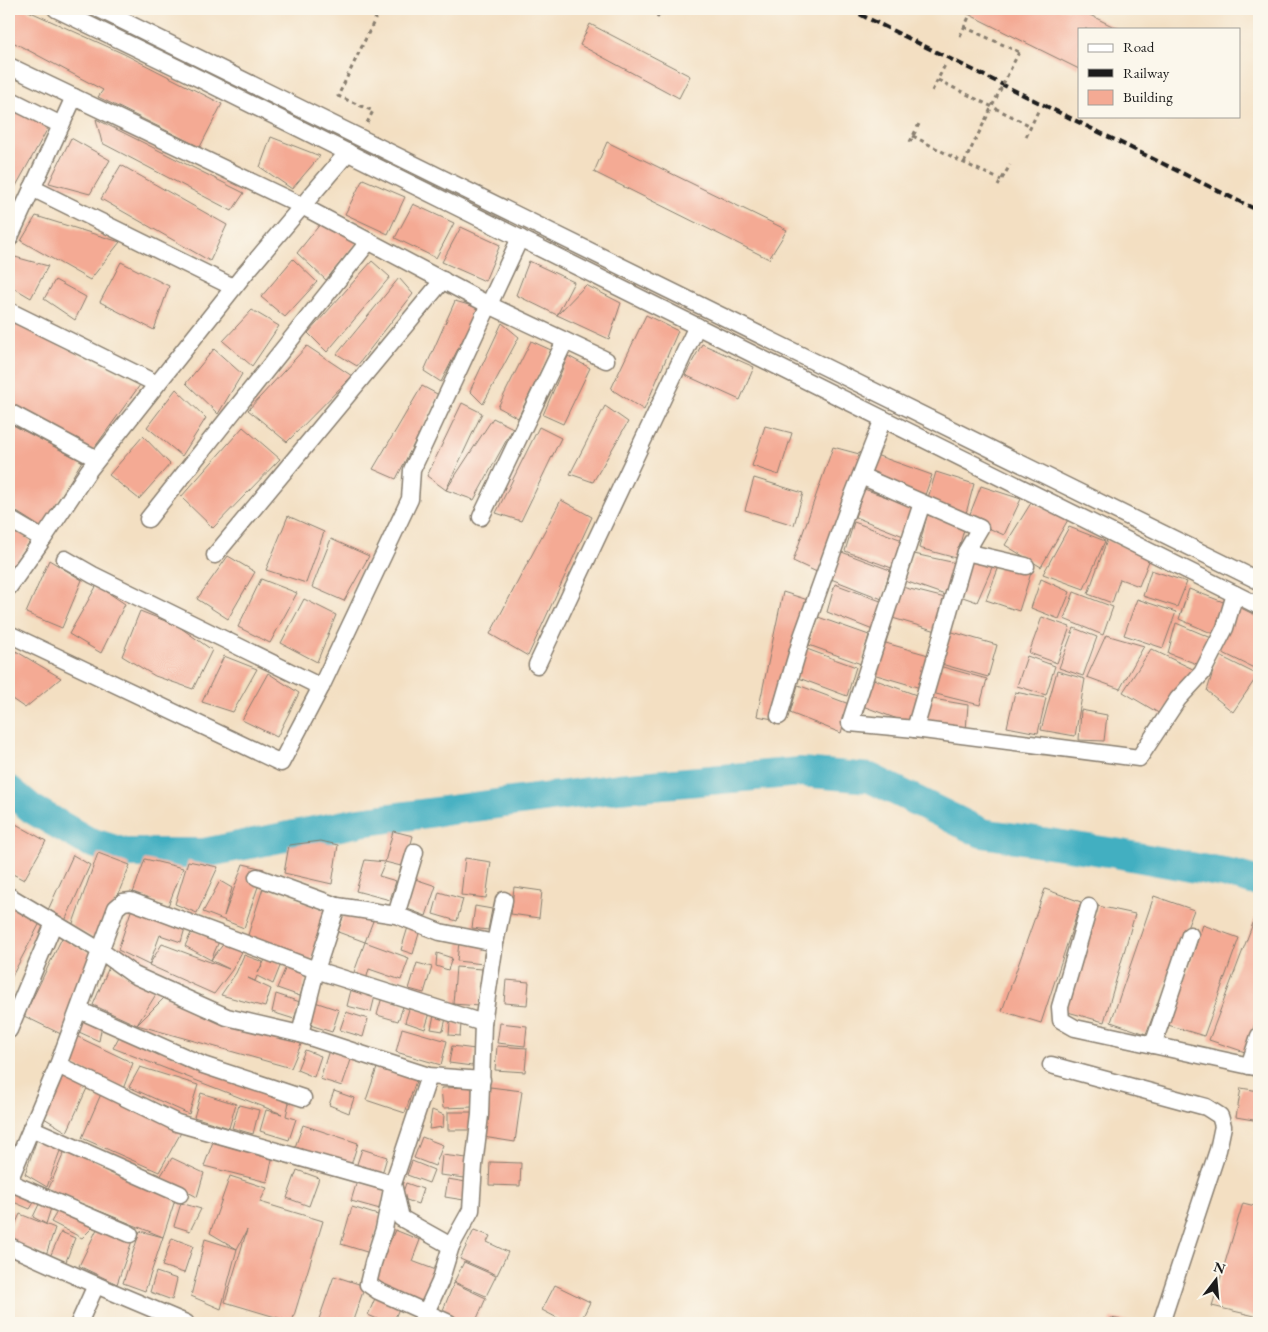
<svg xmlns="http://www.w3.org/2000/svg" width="1268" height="1332" viewBox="0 0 1268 1332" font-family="'EB Garamond',serif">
<rect width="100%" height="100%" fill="#fbf7ec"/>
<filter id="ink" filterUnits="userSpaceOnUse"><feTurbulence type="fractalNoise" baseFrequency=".02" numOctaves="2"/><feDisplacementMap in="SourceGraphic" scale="10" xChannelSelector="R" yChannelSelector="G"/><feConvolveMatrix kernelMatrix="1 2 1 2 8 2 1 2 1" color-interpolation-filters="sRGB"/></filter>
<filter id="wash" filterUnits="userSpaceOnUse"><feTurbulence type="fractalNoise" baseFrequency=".0096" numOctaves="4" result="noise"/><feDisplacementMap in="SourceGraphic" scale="20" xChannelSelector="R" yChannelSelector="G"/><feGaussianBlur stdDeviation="1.12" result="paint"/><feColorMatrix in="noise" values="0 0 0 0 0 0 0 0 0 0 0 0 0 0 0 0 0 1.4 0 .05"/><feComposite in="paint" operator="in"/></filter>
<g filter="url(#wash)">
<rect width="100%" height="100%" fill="#f3dfc2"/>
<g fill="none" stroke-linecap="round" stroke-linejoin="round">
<!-- river -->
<path stroke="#43afc1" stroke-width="30" d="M9,790L32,809L87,841L125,853H204L360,822L619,788L801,772L870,778L982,833L1115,853L1234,875L1259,882"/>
</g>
<g id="blocks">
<!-- building -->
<g fill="#f4aa94">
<path d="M9,9H24L124,54L222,104L200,147L98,97L103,90L9,40Z"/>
<path d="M958,9H1078L1118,29H1079V69Z"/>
<path d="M590,24L690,76L679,98L580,45Z"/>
<path d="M9,103L48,128L11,195L9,194Z"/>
<path d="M96,119L244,193L232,211L102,143Z"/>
<path d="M271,137L320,156L292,189L260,167Z"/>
<path d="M71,138L110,160L90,194L49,183Z"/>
<path d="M607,142L787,230L769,259L594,172Z"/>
<path d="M121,165L227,225L210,261L101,199Z"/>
<path d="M363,179L405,197L388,234L345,214Z"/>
<path d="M413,204L454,223L436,258L395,238Z"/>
<path d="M329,213L358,241L326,280L297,253Z"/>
<path d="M36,216L120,242L90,280L21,241Z"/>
<path d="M461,227L500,245L485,281L442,262Z"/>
<path d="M15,257L48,266L31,298L9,285V266Z"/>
<path d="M293,259L317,282L285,317L261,297Z"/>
<path d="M372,261L390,277L327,352L308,333Z"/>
<path d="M529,261L574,282L557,315L586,285L621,303L609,339L557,315L516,295Z"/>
<path d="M121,262L169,286L154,330L100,302Z"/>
<path d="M399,278L413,294L357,366L337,354Z"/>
<path d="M55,280L86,297L75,320L44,299Z"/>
<path d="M455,301L479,308L441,382L424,371Z"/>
<path d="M252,310L279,326L252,366L223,341Z"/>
<path d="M646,315L678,331L644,410L611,389Z"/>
<path d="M9,319L140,385L92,451L9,405Z"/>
<path d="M502,323L519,337L483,404L470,391Z"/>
<path d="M531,341L551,350L518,418L498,407Z"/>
<path d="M702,344L754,367L740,400L685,375Z"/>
<path d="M307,346L352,376L287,442L248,410Z"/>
<path d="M214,349L242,374L218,414L186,383Z"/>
<path d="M568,356L590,368L563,424L543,415Z"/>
<path d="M422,386L439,395L396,479L373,469Z"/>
<path d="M176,389L206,418L182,456L147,427Z"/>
<path d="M462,403L482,413L446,490L427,476Z"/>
<path d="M605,406L628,422L593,482L570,474Z"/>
<path d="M493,418L513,428L474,500L446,490Z"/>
<path d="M9,423L82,461L42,528L9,507Z"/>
<path d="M765,426L792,433L779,475L752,466Z"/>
<path d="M243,427L280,459L213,528L181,497Z"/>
<path d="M539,427L561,438L521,521L496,513Z"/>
<path d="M143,436L170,464L139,499L109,475Z"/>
<path d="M833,447L863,455L819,573L793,561Z"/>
<path d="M873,454L932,475L924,498L869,476Z"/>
<path d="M936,472L974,484L965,517L927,501Z"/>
<path d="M754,478L803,493L794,525L745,510Z"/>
<path d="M981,486L1021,499L1004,535L968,519Z"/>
<path d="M864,489L915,507L906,537L855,517Z"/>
<path d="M561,500L592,517L528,656L490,634Z"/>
<path d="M1031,503L1069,518L1041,567L1005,545Z"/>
<path d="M927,515L965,526L956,558L919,548Z"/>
<path d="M288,516L324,532L306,583L266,570Z"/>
<path d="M854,522L905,541L897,570L845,551Z"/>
<path d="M9,527L31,540L9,573Z"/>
<path d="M1069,527L1105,541L1084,589L1043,574Z"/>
<path d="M331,539L369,556L344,601L312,587Z"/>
<path d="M1107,540L1151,556L1139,586L1120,579L1112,603L1088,594Z"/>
<path d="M839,551L890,570L882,599L831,579Z"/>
<path d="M914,554L956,563L948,596L905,581Z"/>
<path d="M228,556L255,572L228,619L197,599Z"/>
<path d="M970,556L994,563L977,602L957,595Z"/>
<path d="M49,560L82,580L62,628L26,613Z"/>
<path d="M1000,564L1031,573L1019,611L986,600Z"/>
<path d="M1151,570L1187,582L1177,607L1143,596Z"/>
<path d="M261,579L297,593L270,643L238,627Z"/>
<path d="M1041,579L1070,592L1059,619L1031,608Z"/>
<path d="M835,584L886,603L878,632L827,612Z"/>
<path d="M97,585L125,604L101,653L69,634Z"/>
<path d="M898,586L949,599L940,632L889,617Z"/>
<path d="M1189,589L1226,603L1216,635L1179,619Z"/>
<path d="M783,592L811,601L773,719L757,716Z"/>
<path d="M1074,592L1113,607L1103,635L1064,619Z"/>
<path d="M304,599L336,615L317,662L281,643Z"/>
<path d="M1137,599L1176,612L1163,648L1124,635Z"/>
<path d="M1239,607L1259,617V663L1256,669L1217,650Z"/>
<path d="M140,611L178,626L212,650L193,689L155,676L122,656Z"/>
<path d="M818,617L869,635L861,664L809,645Z"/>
<path d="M1042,617L1070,627L1057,663L1029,653Z"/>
<path d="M1176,623L1214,639L1202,666L1168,653Z"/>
<path d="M1074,628L1097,637L1083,676L1059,668Z"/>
<path d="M949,631L997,645L988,677L941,664Z"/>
<path d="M1106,635L1144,646L1120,689L1087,677Z"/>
<path d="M882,642L932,656L924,689L873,674Z"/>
<path d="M9,647L61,678L25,708L9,697Z"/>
<path d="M804,648L856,667L847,696L796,677Z"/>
<path d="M1151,649L1197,671L1162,715L1123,692Z"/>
<path d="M1218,655L1258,675L1233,712L1207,691Z"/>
<path d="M224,656L257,669L233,712L202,702Z"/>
<path d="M1027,656L1055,666L1046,695L1017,686Z"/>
<path d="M939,666L987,679L980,705L932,693Z"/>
<path d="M1057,671L1085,679L1075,736L1041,730Z"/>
<path d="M268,673L299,693L277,737L242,720Z"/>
<path d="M868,677L919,696L911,724L860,705Z"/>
<path d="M798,685L849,704L841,733L790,713Z"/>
<path d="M1015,692L1046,698L1038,733L1007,727Z"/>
<path d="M927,698L968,705L966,730L921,727Z"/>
<path d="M1081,710L1107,715L1104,741L1079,740Z"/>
<path d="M14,823L46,841L24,880L9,872V831Z"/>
<path d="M393,831L413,836L405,867L385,862Z"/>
<path d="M321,841L338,845L332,884L284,873L289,845Z"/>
<path d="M98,853L130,865L99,941L72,926Z"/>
<path d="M73,855L90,865L65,921L48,910Z"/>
<path d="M465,858L491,862L486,898L461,895Z"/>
<path d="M145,859L183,868L168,906L133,893Z"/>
<path d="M365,860L385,862L379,876L396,881L390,900L356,891Z"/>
<path d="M188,861L218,867L197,913L175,904Z"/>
<path d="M243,864L264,869L244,928L203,912L220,881L232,888L224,916Z"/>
<path d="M415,879L436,886L426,916L405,908Z"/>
<path d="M514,887L542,891L539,918L511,914Z"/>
<path d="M263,888L329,911L311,961L247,938Z"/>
<path d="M1045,889L1081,902L1041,1023L1002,1011Z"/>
<path d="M439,892L463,899L457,921L433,914Z"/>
<path d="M1154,896L1194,910L1146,1034L1111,1022Z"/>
<path d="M9,904L41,921L9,982Z"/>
<path d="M475,906L492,909L488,930L472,928Z"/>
<path d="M1098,906L1135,914L1104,1022L1064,1011Z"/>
<path d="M132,908L185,928L181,942L160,935L149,965L162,944L229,969L211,960L225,942L243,950L232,970L214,994L149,965L118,950Z"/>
<path d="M345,911L373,921L365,942L338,932Z"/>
<path d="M1255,918L1259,919V1012L1245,1052L1209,1040Z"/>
<path d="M1203,925L1239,938L1204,1036L1168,1025Z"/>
<path d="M408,927L420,930L413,954L401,950Z"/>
<path d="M192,931L220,939L211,960L185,946Z"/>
<path d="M62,938L93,955L63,1035L24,1016Z"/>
<path d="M365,942L409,958L401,980L369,969L366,980L353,975Z"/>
<path d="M459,942L485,945L483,964L457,961Z"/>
<path d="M437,953L452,958L448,970L436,966Z"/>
<path d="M244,955L263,962L258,973L266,958L281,964L273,984L257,976L255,981L248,978L271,989L265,1007L221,995L236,973Z"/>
<path d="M417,963L432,967L424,993L409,989Z"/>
<path d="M109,967L158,991L137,1025L166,996L302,1042L291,1068L137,1025L93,1005Z"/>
<path d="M286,967L307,974L300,996L277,988Z"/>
<path d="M456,967L482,969L479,1006L453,1004Z"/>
<path d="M506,980L529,982L527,1005L504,1003Z"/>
<path d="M351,990L375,996L371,1012L347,1006Z"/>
<path d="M276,994L300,1002L294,1019L272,1012Z"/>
<path d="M382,997L404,1004L398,1021L377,1015Z"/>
<path d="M315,1002L339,1010L332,1032L307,1024Z"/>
<path d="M410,1006L430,1013L425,1029L405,1022Z"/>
<path d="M346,1012L368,1019L363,1037L340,1030Z"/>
<path d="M434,1015L446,1018L443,1031L431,1029Z"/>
<path d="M83,1018L102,1025L99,1041L79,1032Z"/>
<path d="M450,1022L461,1024L460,1036L449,1035Z"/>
<path d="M500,1023L527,1026L525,1046L497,1043Z"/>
<path d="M402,1028L447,1041L441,1065L396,1052Z"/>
<path d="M120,1035L290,1098L286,1116L296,1119L289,1140L260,1131L266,1110L282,1114L113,1048Z"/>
<path d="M76,1036L133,1063L123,1089L67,1062Z"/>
<path d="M452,1046L475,1049L472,1066L449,1063Z"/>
<path d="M497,1046L527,1048L525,1072L495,1070Z"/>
<path d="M305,1050L321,1056L314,1077L297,1070Z"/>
<path d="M329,1050L352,1057L342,1086L320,1079Z"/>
<path d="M378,1065L417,1078L405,1113L366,1100Z"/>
<path d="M140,1067L198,1085L189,1114L129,1087Z"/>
<path d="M62,1072L88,1086L67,1132L44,1118Z"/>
<path d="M472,1087L473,1107L443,1108L441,1088Z"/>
<path d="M490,1087L522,1091L515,1142L483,1137Z"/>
<path d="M1241,1088L1259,1091V1121L1236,1117Z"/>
<path d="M334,1091L354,1098L349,1113L329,1105Z"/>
<path d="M201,1093L236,1104L229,1128L194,1117Z"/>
<path d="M101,1094L183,1129L159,1172L82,1138Z"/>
<path d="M239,1105L259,1110L253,1134L232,1128Z"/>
<path d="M432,1110L444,1115L443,1127L429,1129Z"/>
<rect x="448" y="1112" width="25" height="18"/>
<path d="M303,1125L358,1143L351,1165L295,1147Z"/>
<path d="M422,1137L443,1145L435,1166L414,1158Z"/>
<path d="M37,1139L61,1148L47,1187L25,1174Z"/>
<path d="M214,1139L273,1155L267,1182L204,1166Z"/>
<path d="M66,1148L176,1197L163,1237L145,1291L123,1283L140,1231L163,1237L48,1190Z"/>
<path d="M362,1149L387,1157L382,1174L356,1167Z"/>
<path d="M442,1155L467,1158L465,1178L440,1175Z"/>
<path d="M172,1158L204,1173L197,1197L160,1177Z"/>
<path d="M412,1161L434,1170L429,1183L407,1175Z"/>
<path d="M490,1162L521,1163L520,1186L489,1185Z"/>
<path d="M297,1170L319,1178L309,1206L287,1198Z"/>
<path d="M230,1176L267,1188L260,1202L323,1221L292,1322L225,1302L247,1230L237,1249L221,1309L191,1296L205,1239L237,1249L210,1233Z"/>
<path d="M448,1179L466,1182L464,1200L445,1197Z"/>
<path d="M357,1181L385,1189L380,1209L351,1201Z"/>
<path d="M406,1183L423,1189L418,1204L401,1198Z"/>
<path d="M14,1189L36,1199L30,1209L11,1201Z"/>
<path d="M41,1200L52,1205L46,1224L33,1217Z"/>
<path d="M181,1203L201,1209L190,1231L174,1226Z"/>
<path d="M1243,1203L1259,1207V1317L1212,1306Z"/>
<path d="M352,1207L381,1216L370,1253L341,1244Z"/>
<path d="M9,1210L16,1213L11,1224L9,1223Z"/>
<path d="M58,1210L95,1225L82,1238L51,1222Z"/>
<path d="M20,1214L55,1228L46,1255L9,1241V1238Z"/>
<path d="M97,1229L132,1241L117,1284L79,1266Z"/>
<path d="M395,1230L420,1240L412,1261L436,1270L422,1302L373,1282Z"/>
<path d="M474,1230L490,1236L487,1242L508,1252L497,1275L460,1259Z"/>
<path d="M61,1232L75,1238L65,1264L49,1259Z"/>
<path d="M172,1238L193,1246L184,1273L162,1266Z"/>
<path d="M464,1262L496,1276L486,1296L454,1282Z"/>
<path d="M156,1272L177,1279L172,1300L150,1292Z"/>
<path d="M334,1276L365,1286L352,1323H332L319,1319Z"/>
<path d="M454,1283L486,1298L475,1323H460L441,1315Z"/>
<path d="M555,1285L590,1302L580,1323H567L542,1310Z"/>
<path d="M376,1296L400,1306L393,1323H387L368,1315Z"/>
<path d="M1111,1318L1132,1322V1323H1109Z"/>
</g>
</g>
</g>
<g filter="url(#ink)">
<use href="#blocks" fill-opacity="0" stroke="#887e6f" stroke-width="1"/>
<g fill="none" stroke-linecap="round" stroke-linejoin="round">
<defs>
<g id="minor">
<path d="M56,9L186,72L1259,606"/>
<path d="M99,9L1259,581"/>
<path d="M9,66L302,206L489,305L606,360"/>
<path d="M9,99L61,125"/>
<path d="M32,188L233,287"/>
<path d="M9,239L74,97"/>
<path d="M9,311L157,384"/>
<path d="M9,412L97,459"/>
<path d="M861,476L980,528L966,552L915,729L1139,758L1178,699L1202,673L1225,628L1235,594"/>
<path d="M481,517L565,341"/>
<path d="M9,519L43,539"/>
<path d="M148,519L369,241"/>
<path d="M966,552L1026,566"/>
<path d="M215,555L443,280"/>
<path d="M65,559L93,575L321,687"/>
<path d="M9,587L43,539L89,470L242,277L348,152"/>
<path d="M9,634L281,763L321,687L410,499L412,470L520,238"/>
<path d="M537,665L697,326"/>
<path d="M779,716L802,637L850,503L883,419"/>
<path d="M915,729L850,723L922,503"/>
<path d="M257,877L337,906L396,915L440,932L495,943"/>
<path d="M9,896L101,951L134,975L227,1017L300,1034L429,1076L482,1080"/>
<path d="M1089,907L1060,1007L1061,1020L1075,1028L1259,1068"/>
<path d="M396,915L415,852"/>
<path d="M79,1010L203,1065L303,1098"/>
<path d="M9,1030L54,923"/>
<path d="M300,1034L316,970L337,906"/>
<path d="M1153,1045L1190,935"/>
<path d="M1051,1065L1206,1107L1220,1116L1223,1126L1218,1150L1161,1323"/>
<path d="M1249,1066L1259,1036"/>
<path d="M429,1076L393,1184L401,1218L451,1246"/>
<path d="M31,1128L180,1194"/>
<path d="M9,1181L58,1065"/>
<path d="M9,1182L130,1234"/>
<path d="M9,1246L96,1285L79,1323"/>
<path d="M96,1285L186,1323"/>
<path d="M421,1323L440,1282L451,1246L471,1210L474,1165L480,1115L483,1023L495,943L504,900"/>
<path d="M449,1323L378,1291L368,1284L373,1263L384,1229L393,1184L177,1123L58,1065L116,908L123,902L131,901L316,970L483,1023"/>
</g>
</defs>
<!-- minor casing -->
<use href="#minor" stroke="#887e6f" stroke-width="19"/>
<!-- path -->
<g stroke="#887e6f" stroke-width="3" stroke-dasharray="4 4" stroke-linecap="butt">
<path d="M657,18L662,9"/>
<path d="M964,27L1019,52"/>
<path d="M960,36L970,15"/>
<path d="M938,80L1031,126"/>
<path d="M932,91L946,63"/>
<path d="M367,123L373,111L338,96L380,9"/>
<path d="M913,136L964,163L1001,180"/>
<path d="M1026,137L1039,109"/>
<path d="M910,142L920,122"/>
<path d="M998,186L1010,165"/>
</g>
<!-- minor -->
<use href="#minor" stroke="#fff" stroke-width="16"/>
<!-- rail -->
<path stroke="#1c1c1c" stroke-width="4" stroke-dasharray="8 4" stroke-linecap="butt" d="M849,9L1259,211"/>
<!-- path-bridge -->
<path stroke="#887e6f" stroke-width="3" stroke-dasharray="4 4" stroke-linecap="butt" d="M964,163L1019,52"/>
</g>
</g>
<!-- margin -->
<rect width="1268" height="1332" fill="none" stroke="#fbf7ec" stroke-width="30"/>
<!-- legend -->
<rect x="1078" y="28" width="162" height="90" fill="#fbf7ec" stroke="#a29f99"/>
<rect x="1088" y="44" width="25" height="8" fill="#ffffff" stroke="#a29f99"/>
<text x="1123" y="52" font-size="15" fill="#1c1c1c">Road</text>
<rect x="1088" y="69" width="25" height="8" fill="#1c1c1c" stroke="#a29f99"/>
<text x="1123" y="78" font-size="15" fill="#1c1c1c">Railway</text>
<rect x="1088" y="90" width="25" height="15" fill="#f4aa94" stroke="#a29f99"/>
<text x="1123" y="102" font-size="15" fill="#1c1c1c">Building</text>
<!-- north arrow -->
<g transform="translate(1216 1280) rotate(16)" stroke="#fbf7ec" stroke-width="4" paint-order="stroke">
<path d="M0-4L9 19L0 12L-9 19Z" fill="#1c1c1c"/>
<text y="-8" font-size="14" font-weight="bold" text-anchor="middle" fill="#1c1c1c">N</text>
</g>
</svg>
